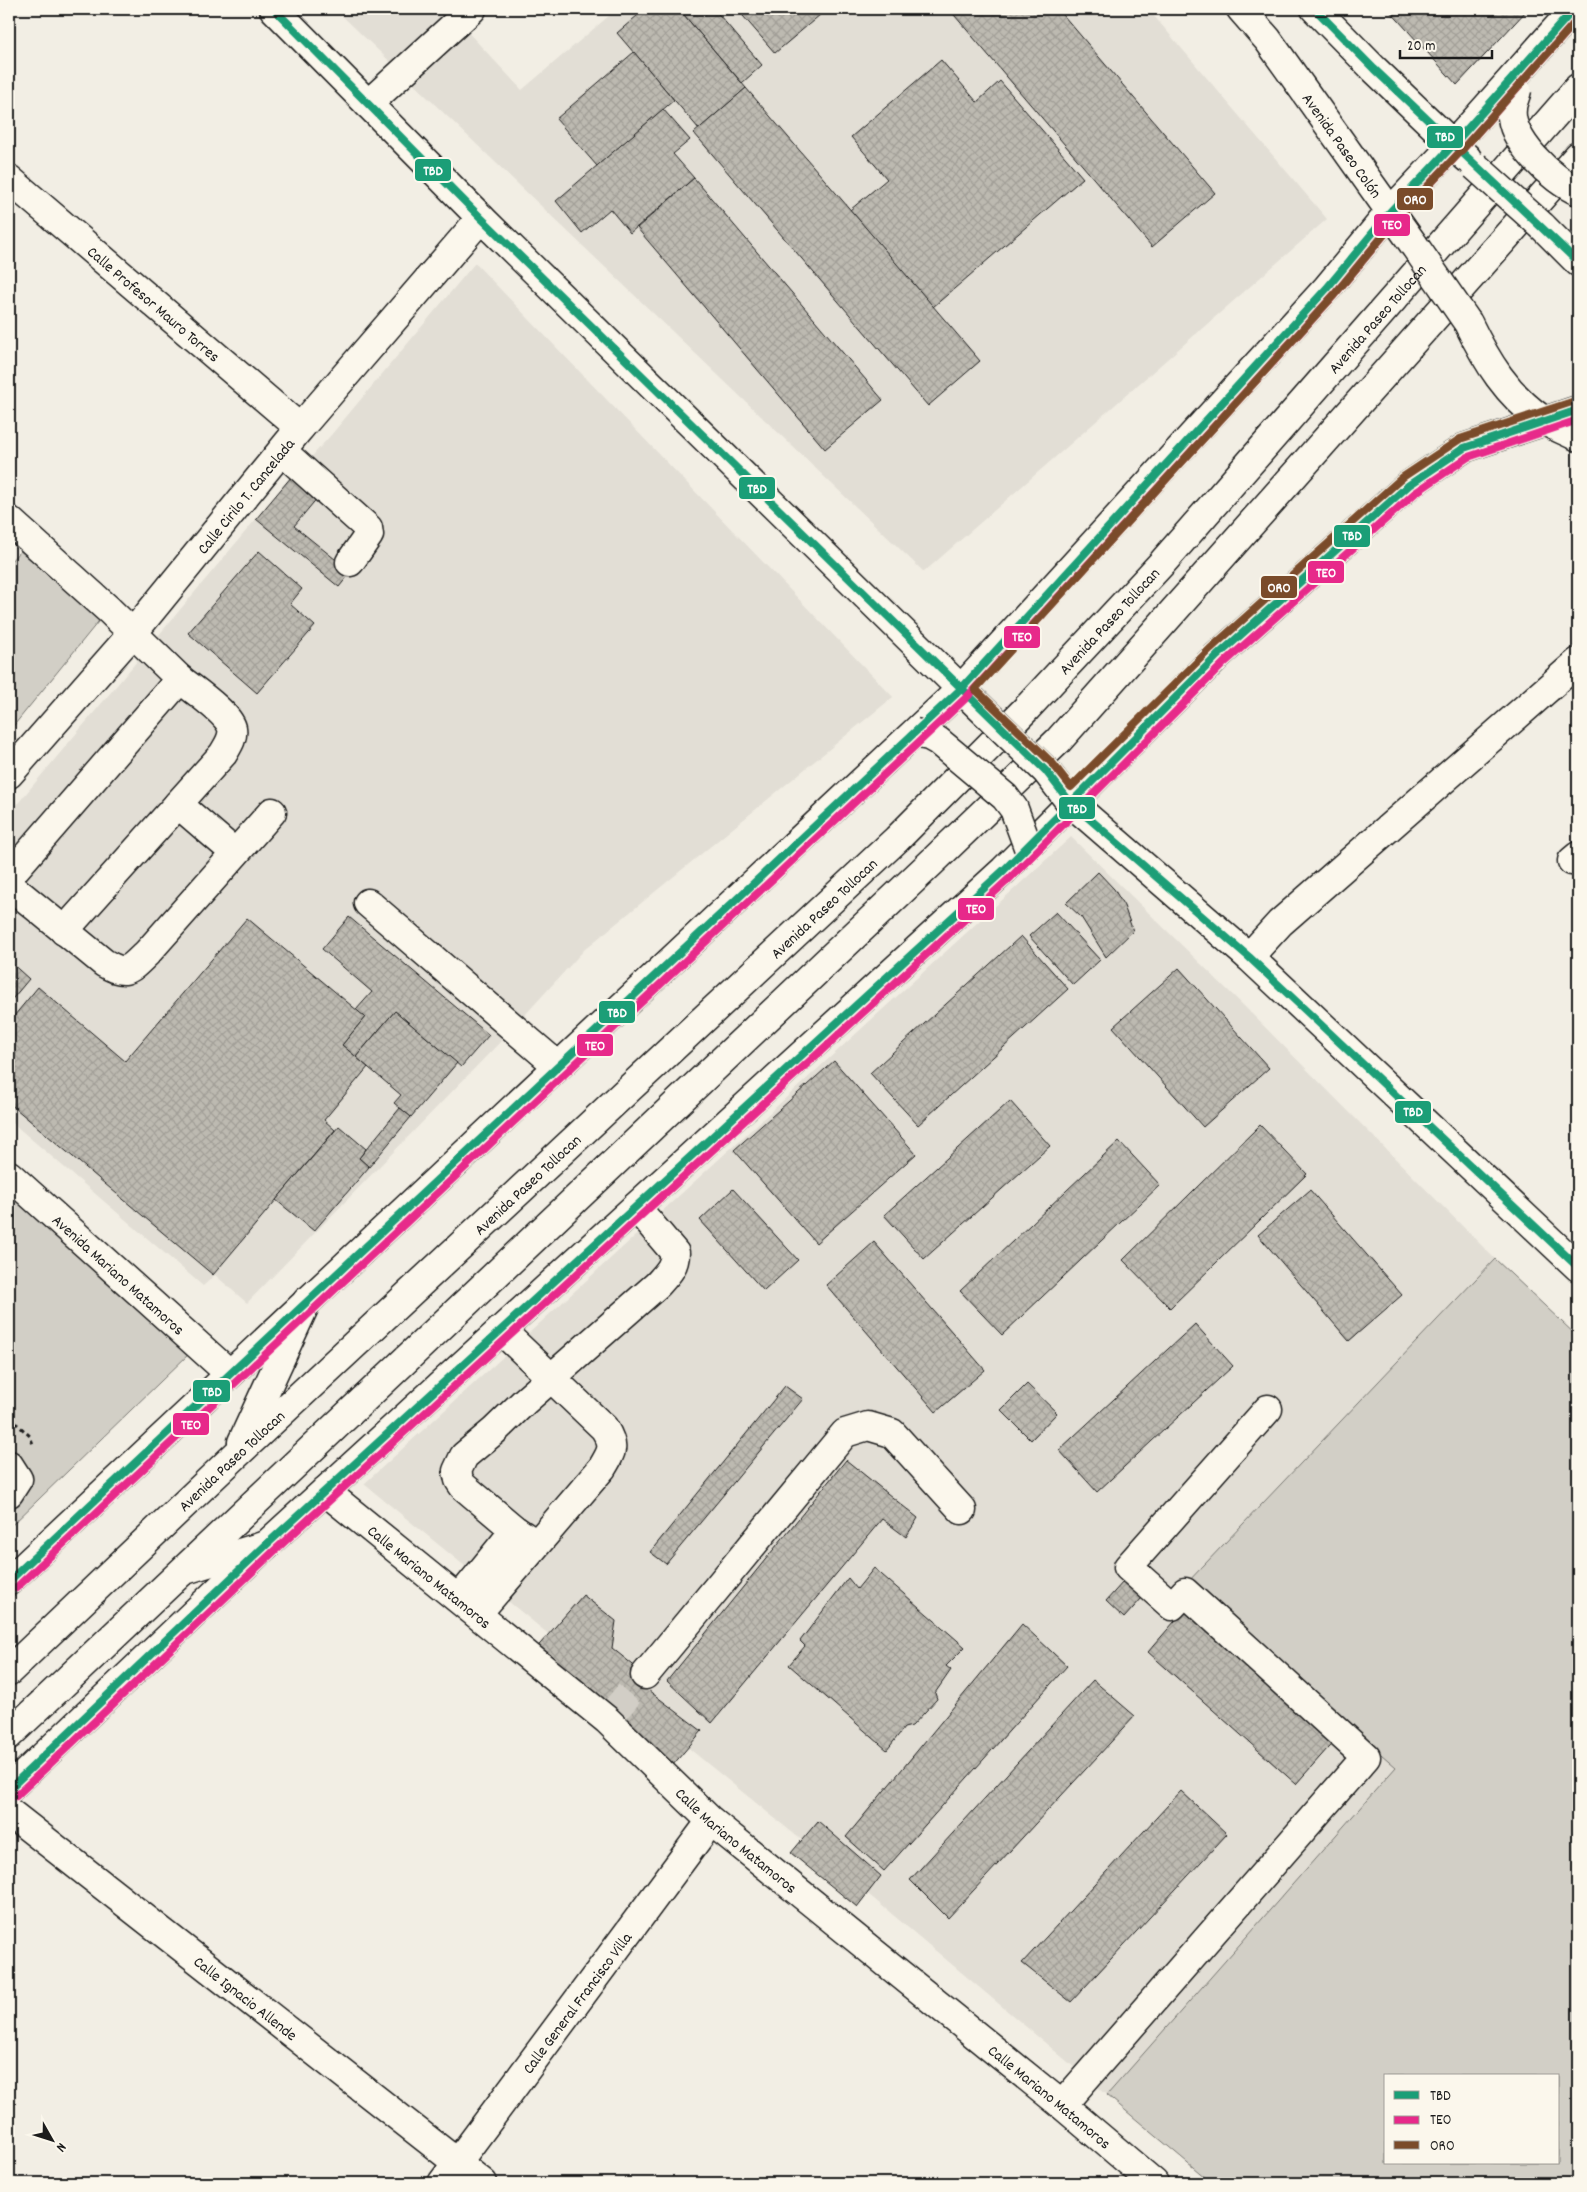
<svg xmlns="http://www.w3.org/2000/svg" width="1587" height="2192" viewBox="0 0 1587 2192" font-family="Dekko,sans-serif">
<defs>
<pattern id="building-cross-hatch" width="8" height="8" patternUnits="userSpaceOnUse" patternTransform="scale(1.25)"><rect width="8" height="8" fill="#bdbab1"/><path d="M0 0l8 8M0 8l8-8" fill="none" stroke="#a29f98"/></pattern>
</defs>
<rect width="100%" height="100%" fill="#f2eee4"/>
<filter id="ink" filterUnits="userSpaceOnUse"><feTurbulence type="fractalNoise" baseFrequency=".02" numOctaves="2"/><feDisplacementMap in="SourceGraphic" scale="10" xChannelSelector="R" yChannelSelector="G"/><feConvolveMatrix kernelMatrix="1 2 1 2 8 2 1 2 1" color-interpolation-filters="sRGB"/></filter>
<g filter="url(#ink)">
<!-- built -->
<g fill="#e2ded5" fill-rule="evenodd">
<path d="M335,9H446L522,90L617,9H1148L1327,219L924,572Z"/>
<path d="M475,263L893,697L585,949L503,1039L247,1303L215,1275L203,1286L9,1120V814L256,519L331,435Z"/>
<path d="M1071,837L1244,1006L1495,1259L1578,1337V2183H1212L874,1899L364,1484ZM1386,2076H1558V2163H1386Z"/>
</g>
<!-- green -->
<g fill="#d2cfc6" stroke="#777671" fill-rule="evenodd">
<path d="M20,551L102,617L11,729L9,727V563Z"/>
<path d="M9,1194L191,1352L9,1528Z"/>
<path d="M1495,1259L1578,1337V2183H1212L1107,2095L1396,1767L1185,1585ZM1386,2076H1558V2163H1386Z"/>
</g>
<!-- building -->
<g fill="url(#building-cross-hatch)" stroke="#1c1c1c">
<path d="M645,9H679L746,88L699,129L617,33Z"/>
<path d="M679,9H714L762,65L742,83Z"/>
<path d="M737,9H827L775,53Z"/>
<path d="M949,9H1058L1215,193L1152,247Z"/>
<path d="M1388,9H1528L1457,85Z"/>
<path d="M634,52L674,100L597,166L556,119Z"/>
<path d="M941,60L977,102L1000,81L1083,178L933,307L850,210L887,179L851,137Z"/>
<path d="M746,88L980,361L928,406L694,133Z"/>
<path d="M663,109L690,140L673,154L694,178L630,233L610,209L582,233L556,201Z"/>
<path d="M694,178L883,400L825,449L637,228Z"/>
<path d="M297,470L323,491L294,526L351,572L339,587L256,519Z"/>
<path d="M259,551L302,589L290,604L315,626L257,693L188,633Z"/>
<path d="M1098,872L1114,889L1124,906L1133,931L1106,957L1081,917L1066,903Z"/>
<path d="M1056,912L1100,960L1073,985L1029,936Z"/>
<path d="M349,917L489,1035L461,1067L395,1011L356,1057L342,1045L365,1017L356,1010L372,992L322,949Z"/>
<path d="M247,918L365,1017L342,1045L368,1067L324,1120L335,1130L213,1275L9,1103V1022L38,987L125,1061Z"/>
<path d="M1021,936L1068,989L918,1125L870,1073Z"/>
<path d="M9,961L29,979L9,1003Z"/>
<path d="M1179,968L1269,1068L1203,1127L1113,1027Z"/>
<path d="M395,1011L457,1063L411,1117L394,1103L401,1095L356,1057Z"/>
<path d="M834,1061L916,1154L816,1243L734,1150Z"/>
<path d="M1010,1101L1050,1146L924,1259L884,1215Z"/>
<path d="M400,1108L411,1117L369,1167L359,1158Z"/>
<path d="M1260,1125L1307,1174L1170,1308L1123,1260Z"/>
<path d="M339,1126L366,1149L359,1158L369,1167L314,1231L276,1200Z"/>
<path d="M1119,1141L1160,1185L1002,1335L960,1291Z"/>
<path d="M733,1189L798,1260L764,1291L700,1220Z"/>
<path d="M1310,1190L1402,1295L1349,1341L1258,1235Z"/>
<path d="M874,1242L985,1370L936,1412L826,1285Z"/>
<path d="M1195,1324L1233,1366L1097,1492L1059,1450Z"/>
<path d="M1027,1384L1057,1413L1031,1440L1001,1410Z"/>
<path d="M785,1386L803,1399L666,1564L650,1552Z"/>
<path d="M846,1460L918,1518L906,1537L882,1519L712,1723L667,1681Z"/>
<path d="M874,1568L965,1647L946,1666L951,1670L935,1693L937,1699L912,1726L904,1728L887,1750L789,1665L805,1646L800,1641L848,1578L857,1589Z"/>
<path d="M1123,1582L1142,1598L1124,1618L1106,1601Z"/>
<path d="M583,1595L616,1621L612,1648L653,1681L648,1690L702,1731L672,1766L533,1652Z"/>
<path d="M1188,1606L1336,1739L1296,1784L1148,1652Z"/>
<path d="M1022,1624L1067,1666L884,1871L846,1837Z"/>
<path d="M1093,1680L1135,1716L948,1918L910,1880Z"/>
<path d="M1181,1791L1227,1834L1071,2002L1022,1963Z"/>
<path d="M818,1821L881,1876L857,1907L791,1853Z"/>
</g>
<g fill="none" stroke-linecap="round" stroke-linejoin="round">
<!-- minor-tunnel -->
<path stroke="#d2cec6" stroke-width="28" stroke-dasharray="28 14" stroke-linecap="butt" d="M611,1715L645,1675"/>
<defs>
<g id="minor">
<path d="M368,104L472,9"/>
<path id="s1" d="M9,179L300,428"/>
<path d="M282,451L368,528L369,535L350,562"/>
<path d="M9,520L109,610L180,679L9,876"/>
<path id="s2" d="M9,774L133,633L300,428L481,218"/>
<path d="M178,804L235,853"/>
<path d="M1572,861L1578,856"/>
<path d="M9,885L104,963C127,976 129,970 147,953L272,812"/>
<path d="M368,903L558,1066"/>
<path d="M64,931L223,754C227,747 234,738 232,728C228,713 192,689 180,679"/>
<path d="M1249,957L1280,923L1578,662"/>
<path id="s3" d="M9,1175L229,1373"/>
<path d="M9,1465L18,1479L9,1493"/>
<path id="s4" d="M325,1491L607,1720L711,1821L1062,2105L1154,2183"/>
<path d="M536,1544L515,1530L463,1486L459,1480L457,1471L464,1456L494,1431L525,1401L657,1285C667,1274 675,1267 675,1253L636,1207"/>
<path d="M459,1599L515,1530"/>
<path d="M477,1614L602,1468C613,1450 615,1446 604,1428L501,1330"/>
<path d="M645,1675L845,1433L868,1426L892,1433L962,1510"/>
<path id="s5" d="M9,1812L483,2183"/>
<path d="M1062,2105L1366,1757L1185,1592L1172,1606L1128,1567L1268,1409"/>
<path id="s6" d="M442,2183L711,1821"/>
</g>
<g id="major">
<path d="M274,9L481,218L961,689"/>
<path id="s7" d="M1241,9L1268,40L1414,245"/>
<path d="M1315,9L1374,69L1467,158"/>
<path d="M1542,226L1578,262"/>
<path d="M1468,323C1487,362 1507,395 1543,420C1554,427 1567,431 1578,437"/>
<path d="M1070,802L1249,957L1578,1267"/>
<path d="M9,1581L961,689L1327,288L1390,212L1453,145L1574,9"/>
<path d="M9,1789L266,1545L1004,870L1217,656L1409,485L1464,448L1578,410"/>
</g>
<g id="highway">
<path d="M242,1442L307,1301"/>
<path d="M185,1570L266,1545"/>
<path id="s8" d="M9,1671L236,1455L897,839L1027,708L1163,562L1578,88"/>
<path d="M9,1735L931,863L1058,741L1578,156"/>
</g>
</defs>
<!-- minor casing -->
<use href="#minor" stroke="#1c1c1c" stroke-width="31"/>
<!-- major casing -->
<use href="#major" stroke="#1c1c1c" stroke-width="31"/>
<!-- highway casing -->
<use href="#highway" stroke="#1c1c1c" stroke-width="31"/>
<!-- path -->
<path stroke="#1c1c1c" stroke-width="3" stroke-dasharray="4 4" stroke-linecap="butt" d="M9,1417L30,1436L34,1447"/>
<!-- minor -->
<use href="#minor" stroke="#fbf7ec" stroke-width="28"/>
<!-- major -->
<use href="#major" stroke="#fbf7ec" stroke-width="28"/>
<!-- highway -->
<use href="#highway" stroke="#fbf7ec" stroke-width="28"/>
<defs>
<g id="major-bridge">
<path d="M1517,90C1516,96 1512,103 1512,109C1508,139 1553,181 1578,191"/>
<path d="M1475,166L1542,226"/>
<path d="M1414,245L1468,323"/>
<path d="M961,689L1046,771L1070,802"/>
<path d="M915,733L929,736L938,741L1005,797L1014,809L1028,847"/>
</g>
</defs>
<!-- major-bridge casing -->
<use href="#major-bridge" stroke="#1c1c1c" stroke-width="31" stroke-linecap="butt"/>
<!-- major-bridge -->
<use href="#major-bridge" stroke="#fbf7ec" stroke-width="28"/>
<defs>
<g id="bus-1">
<path d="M274,9L481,218L1046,771L1070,802L1249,957L1578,1267"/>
<path d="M1315,9L1374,69L1578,262"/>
<path d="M9,1581L961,689L1327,288L1390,212L1453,145L1574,9"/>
<path d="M9,1789L266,1545L1004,870L1217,656L1409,485L1464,448L1578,410"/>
</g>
<g id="bus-2">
<path d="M16,1588L968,696L1334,295L1397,219L1460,152L1578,19"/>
<path d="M16,1796L273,1552L1011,877L1224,663L1415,493L1468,457L1578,420"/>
</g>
<path id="bus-3" d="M1575,401L1460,439L1403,477L1210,649L1071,787L1053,764L975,689L1334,295L1397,219L1460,152L1578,19"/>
</defs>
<!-- bus-1 casing -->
<use href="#bus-1" stroke="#fbf7ec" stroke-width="11"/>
<!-- bus-2 casing -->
<use href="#bus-2" stroke="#fbf7ec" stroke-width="11"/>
<!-- bus-3 casing -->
<use href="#bus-3" stroke="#fbf7ec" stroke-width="11"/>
<!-- bus-1 -->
<use href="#bus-1" stroke="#1b9e77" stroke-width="8"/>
<!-- bus-2 -->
<use href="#bus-2" stroke="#e7298a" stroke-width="8"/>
<!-- bus-3 -->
<use href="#bus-3" stroke="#7a4b2a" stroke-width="8"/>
</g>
</g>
<g text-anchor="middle" stroke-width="5" stroke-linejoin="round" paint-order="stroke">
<!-- street labels -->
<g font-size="16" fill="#1c1c1c" stroke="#fbf7ec">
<text dy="6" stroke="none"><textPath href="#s7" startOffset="170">Avenida Paseo Colón</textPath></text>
<text dy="6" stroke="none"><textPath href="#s1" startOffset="191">Calle Profesor Mauro Torres</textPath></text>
<text dy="6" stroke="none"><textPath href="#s8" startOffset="1925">Avenida Paseo Tollocan</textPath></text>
<text dy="6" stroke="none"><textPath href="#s2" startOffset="365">Calle Cirilo T. Cancelada</textPath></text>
<text dy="6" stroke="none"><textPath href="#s8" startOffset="1521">Avenida Paseo Tollocan</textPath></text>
<text dy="6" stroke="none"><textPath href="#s8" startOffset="1116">Avenida Paseo Tollocan</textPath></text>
<text dy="6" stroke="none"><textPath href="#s8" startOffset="711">Avenida Paseo Tollocan</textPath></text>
<text dy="6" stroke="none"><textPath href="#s3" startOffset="148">Avenida Mariano Matamoros</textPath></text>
<text dy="6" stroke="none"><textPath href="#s8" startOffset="306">Avenida Paseo Tollocan</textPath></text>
<text dy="6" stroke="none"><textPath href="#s4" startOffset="135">Calle Mariano Matamoros</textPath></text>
<text dy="6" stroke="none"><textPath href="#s4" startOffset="540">Calle Mariano Matamoros</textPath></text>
<text dy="6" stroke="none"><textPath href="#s5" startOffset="301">Calle Ignacio Allende</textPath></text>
<text dy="6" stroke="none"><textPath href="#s6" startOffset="225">Calle General Francisco Villa</textPath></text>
<text dy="6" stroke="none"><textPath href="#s4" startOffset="945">Calle Mariano Matamoros</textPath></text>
</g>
</g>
<g stroke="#fbf7ec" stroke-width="2">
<rect x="1426" y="125" width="38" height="24" rx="5" fill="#1b9e77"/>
<rect x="414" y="158" width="38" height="24" rx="5" fill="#1b9e77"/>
<rect x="1396" y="187" width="38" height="24" rx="5" fill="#7a4b2a"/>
<rect x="1373" y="213" width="38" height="24" rx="5" fill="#e7298a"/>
<rect x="738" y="476" width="38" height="24" rx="5" fill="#1b9e77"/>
<rect x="1333" y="524" width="38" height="24" rx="5" fill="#1b9e77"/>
<rect x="1307" y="560" width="38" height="24" rx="5" fill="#e7298a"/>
<rect x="1260" y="575" width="38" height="24" rx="5" fill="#7a4b2a"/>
<rect x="1003" y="625" width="38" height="24" rx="5" fill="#e7298a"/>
<rect x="1058" y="796" width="38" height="24" rx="5" fill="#1b9e77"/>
<rect x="957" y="897" width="38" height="24" rx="5" fill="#e7298a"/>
<rect x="598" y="1000" width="38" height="24" rx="5" fill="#1b9e77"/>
<rect x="576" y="1033" width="38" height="24" rx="5" fill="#e7298a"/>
<rect x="1394" y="1100" width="38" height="24" rx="5" fill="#1b9e77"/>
<rect x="192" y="1379" width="39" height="24" rx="5" fill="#1b9e77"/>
<rect x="172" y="1412" width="38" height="24" rx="5" fill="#e7298a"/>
</g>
<g font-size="14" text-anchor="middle" font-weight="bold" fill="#fff">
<text x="1445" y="141">TBD</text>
<text x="433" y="175">TBD</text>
<text x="1415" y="204">ORO</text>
<text x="1392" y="229">TEO</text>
<text x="757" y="493">TBD</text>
<text x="1352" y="540">TBD</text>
<text x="1326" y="577">TEO</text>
<text x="1279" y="592">ORO</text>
<text x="1022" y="641">TEO</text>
<text x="1077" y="813">TBD</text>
<text x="976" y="913">TEO</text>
<text x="617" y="1017">TBD</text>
<text x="595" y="1050">TEO</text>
<text x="1413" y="1116">TBD</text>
<text x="212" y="1396">TBD</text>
<text x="191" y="1429">TEO</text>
</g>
<!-- margin -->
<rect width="1587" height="2192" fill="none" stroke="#fbf7ec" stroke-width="30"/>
<rect x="15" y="15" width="1557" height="2162" fill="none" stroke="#1c1c1c" stroke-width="2" filter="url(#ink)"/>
<!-- legend -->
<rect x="1384" y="2074" width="175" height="90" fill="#fbf7ec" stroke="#a29f99"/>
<rect x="1394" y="2091" width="25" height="8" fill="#1b9e77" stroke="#a29f99"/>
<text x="1430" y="2100" font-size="15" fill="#1c1c1c">TBD</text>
<rect x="1394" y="2116" width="25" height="8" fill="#e7298a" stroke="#a29f99"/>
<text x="1430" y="2124" font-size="15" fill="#1c1c1c">TEO</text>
<rect x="1394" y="2141" width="25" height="8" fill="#7a4b2a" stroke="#a29f99"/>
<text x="1430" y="2150" font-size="15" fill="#1c1c1c">ORO</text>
<!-- north arrow -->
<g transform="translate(52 2140) rotate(129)" stroke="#fbf7ec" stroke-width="4" paint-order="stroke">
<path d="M0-4L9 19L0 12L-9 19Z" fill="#1c1c1c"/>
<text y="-8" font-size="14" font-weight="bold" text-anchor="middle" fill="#1c1c1c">N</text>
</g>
<!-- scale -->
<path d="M1400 50v8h92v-8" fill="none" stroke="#1c1c1c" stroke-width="2.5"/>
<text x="1407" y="50" font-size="15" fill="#1c1c1c" stroke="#fbf7ec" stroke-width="4" paint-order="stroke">20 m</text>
</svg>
